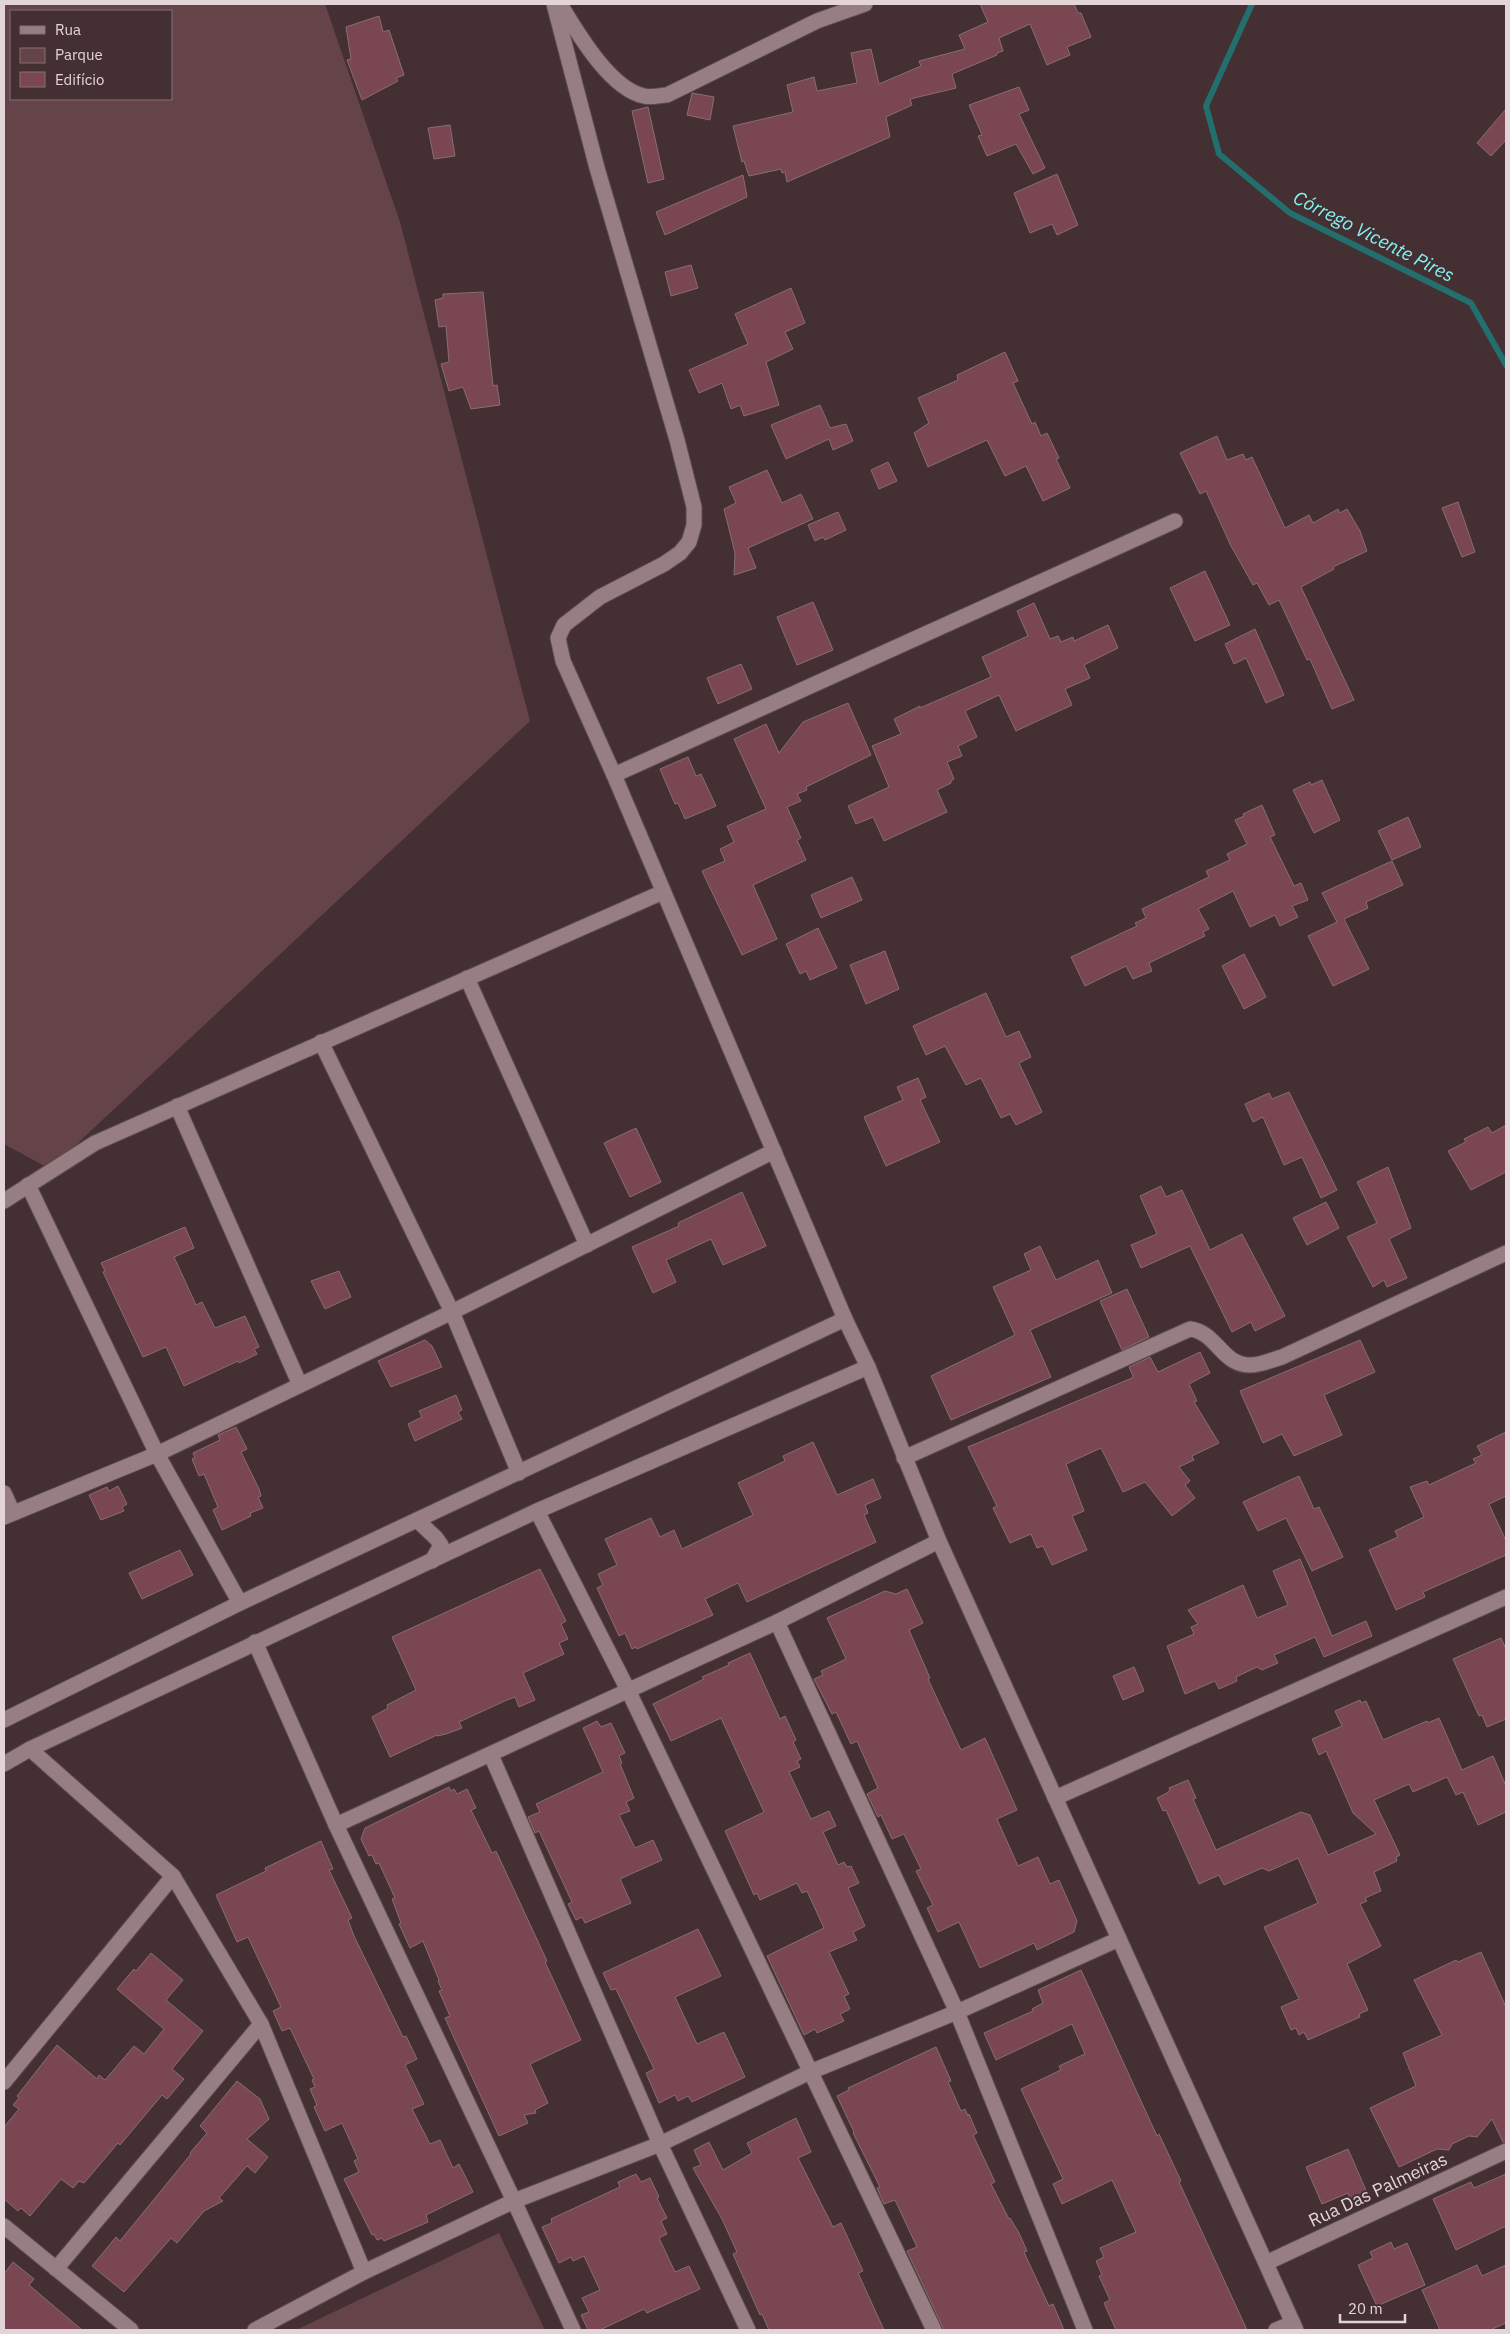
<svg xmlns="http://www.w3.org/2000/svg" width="1510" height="2334" viewBox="0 0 1510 2334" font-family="'IBM Plex Sans',sans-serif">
<rect width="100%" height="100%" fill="#442f33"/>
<!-- green -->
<g fill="#644349" fill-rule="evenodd">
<path d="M4,4H325L400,222L530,721L50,1169L4,1144ZM11,11H171V99H11Z"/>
<path d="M499,2233L545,2330H296Z"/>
</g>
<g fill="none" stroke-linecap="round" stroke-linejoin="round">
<!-- stream -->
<path stroke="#236f6e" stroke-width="6" d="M1252,4L1206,106L1219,154L1290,213L1471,303L1506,365"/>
</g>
<!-- building -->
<g fill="#7a4651" stroke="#876e72">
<path d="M980,4H1074L1078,13H1081L1091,37L1067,47L1070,55L1047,65L1030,24L999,38L1003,51L997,53V55L952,74L956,88L910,99L912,105L886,117L890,137L787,182L785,172L782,173L781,169L749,176L744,161L742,162L733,126L793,112L787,85L814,77L817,91L857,83L851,53L871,49L879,84L921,66L919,61L965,49L959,35L988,22Z"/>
<path d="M379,16L383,32L389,30L404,75L396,78L398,81L362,100L347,60L351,59L346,27Z"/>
<path d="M1019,87L1029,110L1019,114L1045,168L1033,174L1016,144L987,156L978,136L982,135L969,105Z"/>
<path d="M692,93L714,97L710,120L687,115Z"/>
<path d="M648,107L664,179L648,183L632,111Z"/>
<path d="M1506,109V140L1491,156L1477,143Z"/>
<path d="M450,125L455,156L434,159L428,128Z"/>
<path d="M1057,174L1078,225L1057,235L1052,224L1030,233L1014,193Z"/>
<path d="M743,175L747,197L665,235L656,212Z"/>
<path d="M691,265L698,288L671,296L665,272Z"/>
<path d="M791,288L805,323L785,332L793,349L766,362L779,405L744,416L740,405L731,409L722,383L699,393L689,370L748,344L735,314Z"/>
<path d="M483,292L493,386L497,385L500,405L471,409L463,387L449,391L441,364L449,362L446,326L439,327L435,300L443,298V294Z"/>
<path d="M1005,352L1018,381L1013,383L1032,424L1035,422L1041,436L1047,433L1059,458L1056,459L1070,488L1043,501L1026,466L1005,476L987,440L928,467L914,433L929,423L918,398L958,380L957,375Z"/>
<path d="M820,405L830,428L846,424L853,441L833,450L829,439L786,459L771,425Z"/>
<path d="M1217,436L1227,460L1243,454L1246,460L1252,457L1285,528L1309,515L1313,523L1338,509L1340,513L1347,509L1360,531L1367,551L1333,567L1334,569L1301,587L1354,700L1332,709L1310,659L1307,660L1279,600L1269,605L1257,583L1253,585L1231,546L1206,491L1200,494L1180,453Z"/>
<path d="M888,462L897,481L879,489L871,470Z"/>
<path d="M767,470L782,503L801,494L813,519L748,548L756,568L734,575L735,553L724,509L736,503L729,487Z"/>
<path d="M1458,502L1475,552L1462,557L1442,508Z"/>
<path d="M838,512L846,530L825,540L823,537L815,541L808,525Z"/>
<path d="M1205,571L1230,625L1195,641L1170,588Z"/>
<path d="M813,602L833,650L797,665L777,617Z"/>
<path d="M1034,603L1050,639L1058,636L1061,642L1073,637L1074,641L1108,625L1118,648L1084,665L1090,678L1065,689L1072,705L1016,731L999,695L965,711L977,737L958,746L962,756L947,762L954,779L951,781V783L937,790L947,812L884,841L873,817L856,824L848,806L889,787L872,746L901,734L894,719L920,706V708L991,677L982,657L1028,636L1017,611Z"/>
<path d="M1255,629L1284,695L1266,703L1246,658L1234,664L1225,644Z"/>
<path d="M741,664L752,689L718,704L707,678Z"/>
<path d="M848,703L871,755L806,787L807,790L797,794L801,801L787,807L801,838L797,840L806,860L753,885L777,939L742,955L702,871L725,861L720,849L734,842L727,826L766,809L734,739L766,724L779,753L803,722Z"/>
<path d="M688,757L696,776L701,774L716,806L685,819L678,803L675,804L660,769Z"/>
<path d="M1322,780L1340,820L1314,833L1293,790L1310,782L1311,785Z"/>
<path d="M1262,805L1275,835L1270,837L1294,886L1301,883L1308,900L1292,906L1298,917L1280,926L1275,915L1250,927L1233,891L1198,909L1209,929L1203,932L1205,936L1149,963L1152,971L1133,979L1126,966L1085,986L1071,957L1137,926L1135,923L1146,918L1142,909L1209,877L1206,871L1230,860L1227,854L1247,844L1235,820L1244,816L1243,814Z"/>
<path d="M1408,817L1421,847L1392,860L1378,831Z"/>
<path d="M1392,861L1403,885L1366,902L1368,908L1344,919L1369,969L1333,986L1308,936L1337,922L1322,893Z"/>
<path d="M852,877L862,900L821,918L811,895Z"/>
<path d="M818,928L837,968L810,980L806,971L800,974L786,944Z"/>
<path d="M885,951L899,989L866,1004L850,965Z"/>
<path d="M1244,954L1266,997L1244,1009L1222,966Z"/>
<path d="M986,993L1006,1037L1019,1031L1031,1057L1019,1063L1042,1112L1016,1125L1010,1114L1001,1118L981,1078L966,1085L945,1046L926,1055L913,1026Z"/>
<path d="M918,1078L926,1097L920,1100L940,1142L886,1166L864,1117L903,1100L897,1087Z"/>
<path d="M1289,1092L1337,1190L1321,1198L1302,1157L1284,1165L1263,1117L1253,1122L1245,1104L1269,1093L1272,1099Z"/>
<path d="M1506,1125V1172L1471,1190L1448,1151L1466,1142L1464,1139L1488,1127L1492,1133Z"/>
<path d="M636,1128L661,1182L630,1197L604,1143Z"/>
<path d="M1388,1167L1411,1228L1389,1239L1407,1278L1387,1287L1384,1280L1373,1287L1347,1237L1377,1223L1357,1182Z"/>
<path d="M1161,1186L1166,1197L1182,1190L1210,1250L1242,1234L1285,1316L1255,1331L1251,1322L1232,1332L1190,1246L1141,1268L1131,1245L1157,1234L1140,1196Z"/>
<path d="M742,1192L766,1246L723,1265L711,1239L666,1260L676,1282L653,1293L632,1247L679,1226L678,1223Z"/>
<path d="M1326,1202L1339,1228L1307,1245L1293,1218Z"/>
<path d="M185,1227L194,1248L174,1257L196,1305L202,1302L215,1328L245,1316L259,1347L254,1349L257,1354L239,1363L238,1361L184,1386L166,1347L143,1357L103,1272L105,1271L101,1263Z"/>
<path d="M1040,1246L1056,1280L1098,1260L1112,1293L1030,1330L1051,1377L951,1420L931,1376L1015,1335L993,1287L1031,1270L1024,1254Z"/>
<path d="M339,1271L351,1297L325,1309L311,1281Z"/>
<path d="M1127,1289L1149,1337L1122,1350L1100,1301Z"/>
<path d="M425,1340L432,1346L442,1367L391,1387L378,1361Z"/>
<path d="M1360,1340L1375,1372L1324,1395L1342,1435L1294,1456L1282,1434L1263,1443L1240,1391Z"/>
<path d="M1200,1352L1210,1373L1189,1384L1197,1401L1194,1402L1219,1443L1192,1456L1194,1460L1179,1467L1190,1481L1185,1485L1195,1498L1172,1516L1145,1482L1123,1492L1101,1448L1066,1464L1084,1511L1072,1516L1087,1550L1052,1565L1043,1546L1037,1548L1031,1534L1010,1543L993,1508L997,1506L968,1447L1132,1378L1133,1376L1129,1367L1150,1357L1158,1372Z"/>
<path d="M456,1395L462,1410L458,1412L462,1419L415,1441L408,1424L422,1417L419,1411Z"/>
<path d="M236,1427L247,1449L241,1452L259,1489L261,1496L258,1497L263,1508L250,1513L251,1516L222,1530L213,1510L218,1507L204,1474L199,1476L192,1459L195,1458L193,1453L220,1440L218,1435Z"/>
<path d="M1506,1432V1496L1489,1504L1506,1541V1555L1423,1592L1425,1597L1396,1610L1369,1550L1398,1537L1395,1531L1424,1517L1410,1487L1427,1481L1429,1485L1476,1463L1473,1459L1482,1455L1477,1446Z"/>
<path d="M813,1442L837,1495L873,1479L881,1498L865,1505L868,1513L864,1515L876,1542L747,1602L738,1583L705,1599L713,1615L637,1649L636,1647L632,1649L625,1633L619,1636L597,1588L603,1585L598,1574L617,1565L605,1539L651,1518L660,1537L674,1530L682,1549L753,1515L738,1483L785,1461L783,1456Z"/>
<path d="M1299,1476L1314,1509L1319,1507L1343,1557L1312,1571L1286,1518L1258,1531L1243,1502Z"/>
<path d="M118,1486L127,1504L122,1507L124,1511L101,1520L89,1495L107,1487L109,1491Z"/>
<path d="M180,1550L193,1575L142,1599L129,1573Z"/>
<path d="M1300,1559L1332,1636L1366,1621L1372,1636L1324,1657L1315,1637L1274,1655L1278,1663L1262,1670L1257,1667L1236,1677L1237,1681L1219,1689L1215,1681L1185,1694L1167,1646L1194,1634L1191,1627L1198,1624L1188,1610L1243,1585L1257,1618L1288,1605L1273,1571Z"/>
<path d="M540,1569L566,1621L561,1624L568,1639L559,1643L564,1654L523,1673L535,1700L519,1707L515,1697L507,1700L459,1722L462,1728L446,1734L437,1736V1735L390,1757L372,1717L388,1708L387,1705L416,1690L392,1637Z"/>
<path d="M907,1589L923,1623L909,1630L930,1678L928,1679L961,1750L985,1738L1017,1810L997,1819L1018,1866L1038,1857L1050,1884L1059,1880L1077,1921L1074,1932L1037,1950L1034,1943L980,1968L959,1922L938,1932L927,1908L933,1905L916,1871L921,1869L904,1834L892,1839L881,1815L878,1817L867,1794L878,1788L857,1741L851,1744L836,1712L832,1714L814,1679L823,1675L821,1671L846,1659L827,1618L885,1591L896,1594Z"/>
<path d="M1501,1638L1506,1649V1719L1487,1727L1482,1715L1479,1716L1453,1659Z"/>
<path d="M750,1653L780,1719L785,1716L796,1740L793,1742L801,1759L797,1761L800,1767L789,1772L811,1819L829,1811L836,1826L823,1832L838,1865L844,1862L847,1867L851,1866L859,1883L848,1888L865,1926L853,1932L857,1940L829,1952L849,1994L844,1996L850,2009L840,2014L844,2021L817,2033L815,2029L804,2035L767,1956L824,1928L807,1891L802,1893L797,1883L760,1900L757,1893L754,1895L725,1831L764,1812L721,1718L671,1741L653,1704L704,1679L702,1677L729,1665L728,1663Z"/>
<path d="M1134,1667L1144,1691L1123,1700L1113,1676Z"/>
<path d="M1360,1700L1361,1703L1366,1701L1383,1740L1427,1721L1428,1723L1439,1718L1462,1770L1493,1756L1506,1786V1812L1478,1825L1463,1792L1456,1795L1447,1777L1413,1792L1409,1784L1374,1800L1400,1855L1396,1857L1397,1861L1374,1872L1381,1891L1365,1898L1367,1901L1360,1904L1381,1946L1347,1964L1368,2010L1359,2014L1360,2017L1308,2040L1304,2032L1299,2035L1296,2028L1291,2030L1281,2007L1299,1999L1264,1927L1318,1903L1298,1858L1269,1871L1262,1868L1224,1885L1219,1875L1199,1884L1166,1810L1163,1811L1157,1798L1167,1793L1170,1790L1169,1788L1188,1780L1196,1798L1193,1799L1216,1850L1301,1812L1310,1815L1328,1855L1376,1834L1353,1813L1326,1751L1319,1755L1312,1739L1342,1726L1335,1711Z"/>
<path d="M597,1721L601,1727L611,1723L625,1753L619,1756L622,1763L620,1764L634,1798L626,1802L630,1811L619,1815L635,1848L653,1840L662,1860L620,1879L631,1903L585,1923L582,1917L576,1920L568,1904L572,1902L539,1831L535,1833L528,1817L540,1812L536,1804L603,1772L583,1728Z"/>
<path d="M449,1787L451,1791L454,1789L457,1794L467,1789L476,1808L471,1810L492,1853L496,1851L547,1961L545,1962L581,2040L530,2064L548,2103L535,2110L536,2113L524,2115L528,2123L499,2136L445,2018L450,2016L439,1991L442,1990L438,1981L439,1980L423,1941L410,1948L399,1924L401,1923L392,1899L395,1898L379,1863L376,1864L372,1855L369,1856L361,1839L365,1828Z"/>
<path d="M321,1841L333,1869L329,1870L352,1918L348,1920L354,1936L403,2037L406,2036L417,2059L405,2065L424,2104L412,2109L430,2144L440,2140L453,2168L459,2164L473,2192L426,2215L428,2222L384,2241L382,2238L377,2240L374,2234L372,2235L344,2179L359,2172L354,2161L358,2159L342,2123L325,2131L314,2107L317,2105L310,2089L315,2087L312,2080L314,2079L290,2028L282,2031L273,2011L281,2007L248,1937L237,1942L216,1895L266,1871L265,1868Z"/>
<path d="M698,1929L721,1976L675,1997L697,2044L724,2032L745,2077L692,2102L688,2096L678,2101L675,2095L659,2103L646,2073L654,2069L616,1989L611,1990L603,1973Z"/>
<path d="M1481,1952L1506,2007V2142H1503L1492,2119L1477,2137L1469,2136L1452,2144L1449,2150L1437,2149L1399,2167L1370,2108L1416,2086L1403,2053L1442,2035L1414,1980L1456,1960L1458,1962Z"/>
<path d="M151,1953L183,1980L166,2000L203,2031L172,2069L184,2079L167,2099L162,2095L120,2145L118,2143L84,2183L79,2181L73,2188L61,2179L30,2216L21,2208L18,2211L4,2199V2127L19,2109L13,2105L19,2098L17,2096L57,2045L97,2079L99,2075L105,2080L134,2046L144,2054L164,2029L117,1989L134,1969L136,1971Z"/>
<path d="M1081,1970L1157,2136L1159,2134L1181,2181L1179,2182L1247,2330H1116L1104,2303L1110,2300L1099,2276L1102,2275L1096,2261L1104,2257L1100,2248L1136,2232L1112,2180L1062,2204L1053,2184L1063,2179L1021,2089L1061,2070L1059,2066L1085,2054L1072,2024L996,2060L984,2033L1033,2011L1032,2009L1043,2003L1038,1990Z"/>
<path d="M936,2047L951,2081L948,2082L961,2111L965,2109L968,2116L969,2114L977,2133L973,2135L995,2182L991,2184L1009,2219L1010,2218L1019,2233L1027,2251L1024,2252L1028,2261L1049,2306L1053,2304L1064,2330H944L907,2251L917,2247L895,2200L884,2204L877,2188L880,2187L853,2133L854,2132L837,2096L849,2090L848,2088Z"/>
<path d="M237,2081L260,2099L269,2119L247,2139L268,2157L255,2173L247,2166L219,2198L223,2201L204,2211L177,2243L171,2238L124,2292L92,2266L116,2237L120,2241L191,2154L190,2153L207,2133L200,2126Z"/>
<path d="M796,2118L811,2152L798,2158L833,2227L841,2223L863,2271L858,2273L884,2330H769L762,2314L760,2315L733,2254L737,2252L722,2219L693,2168L701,2165L694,2150L709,2142L723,2170L752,2153L747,2143Z"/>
<path d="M1348,2149L1368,2195L1352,2202L1348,2193L1322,2204L1306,2167Z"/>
<path d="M636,2174L641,2182L650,2178L659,2197L657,2198L667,2218L661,2221L667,2234L659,2238L675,2272L689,2266L700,2289L647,2313L644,2309L600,2330H588L581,2315L589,2312L582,2298L600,2290L584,2256L573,2261L571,2257L559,2263L542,2227L552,2223L551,2219L620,2187L618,2182Z"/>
<path d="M1506,2174V2226L1456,2250L1433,2199L1471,2182L1474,2188Z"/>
<path d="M1391,2242L1394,2249L1407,2243L1425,2285L1377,2306L1358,2265L1373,2258L1370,2252Z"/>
<path d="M13,2262L34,2279L29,2285L82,2330H4V2274Z"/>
<path d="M1477,2265L1482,2276L1506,2265V2323L1490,2330H1440L1422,2290Z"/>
</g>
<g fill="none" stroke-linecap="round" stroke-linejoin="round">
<defs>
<g id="minor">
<path d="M560,4C577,32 610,89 644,96C651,98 660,95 667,95L817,21L865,4"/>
<path d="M614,775L1175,521"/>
<path d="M467,978L587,1245"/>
<path d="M321,1042L452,1312L519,1473"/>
<path d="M177,1106L300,1385"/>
<path d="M28,1185L157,1454L240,1603"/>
<path d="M4,1201L95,1143L663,892"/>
<path d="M904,1458L1190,1329C1216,1332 1222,1364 1248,1365C1259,1366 1271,1360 1282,1357L1506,1253"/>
<path d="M4,1493L13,1513"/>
<path d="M537,1511L628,1690L934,2330"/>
<path d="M4,1517L157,1454L452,1312L774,1151"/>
<path d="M417,1520L436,1538L441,1545L432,1561"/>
<path d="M777,1622L957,2012L1085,2330"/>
<path d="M255,1642L336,1825L514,2201L573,2330"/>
<path d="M4,1720L240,1603L845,1319"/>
<path d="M30,1749L173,1876L261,2024L364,2272"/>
<path d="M491,1755L660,2144L748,2330"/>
<path d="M4,1764L30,1749L537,1511L868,1367"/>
<path d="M1055,1798L1506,1597"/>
<path d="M336,1825L777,1622L939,1541"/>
<path d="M4,2082L173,1876"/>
<path d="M4,2226L131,2330"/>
<path d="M56,2269L261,2024"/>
<path d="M255,2330L364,2272L514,2201L660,2144L810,2072L957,2012L1119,1939"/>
<path d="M1276,2330L1293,2323"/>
</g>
<g id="tertiary">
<path d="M554,4L597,168L677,440L694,507V525L689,542L680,553L664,564L600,597L564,625L558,638L563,661L614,775L845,1319L868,1367L939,1541L1296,2330"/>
<path d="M1266,2263L1506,2151"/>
</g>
</defs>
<!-- minor casing -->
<use href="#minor" stroke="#5e4c50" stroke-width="17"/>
<!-- tertiary casing -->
<use href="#tertiary" stroke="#5e4c50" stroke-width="17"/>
<!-- minor -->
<use href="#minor" stroke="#977e82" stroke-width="15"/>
<!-- tertiary -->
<use href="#tertiary" stroke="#977e82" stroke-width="15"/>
</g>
<g text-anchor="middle" stroke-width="4" stroke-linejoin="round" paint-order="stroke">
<!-- street labels -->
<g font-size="18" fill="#e3d5d7" stroke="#442f33">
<text transform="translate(1378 2190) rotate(-25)" y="6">Rua Das Palmeiras</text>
</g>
<!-- water labels -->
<g font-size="19" font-style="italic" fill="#83f1f0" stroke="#442f33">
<text transform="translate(1374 236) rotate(27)" y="7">Córrego Vicente Pires</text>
</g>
</g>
<!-- border -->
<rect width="1510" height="2334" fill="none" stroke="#e3d5d7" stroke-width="10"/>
<!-- legend -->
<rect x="10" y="10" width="162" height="90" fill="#442f33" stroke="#847175"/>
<rect x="20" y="26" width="25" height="8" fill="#977e82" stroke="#847175"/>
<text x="55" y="35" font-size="15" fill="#e3d5d7">Rua</text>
<rect x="20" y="48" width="25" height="15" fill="#644349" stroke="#847175"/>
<text x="55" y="60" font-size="15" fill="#e3d5d7">Parque</text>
<rect x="20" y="72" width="25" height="15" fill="#7a4651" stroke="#847175"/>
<text x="55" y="85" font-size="15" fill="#e3d5d7">Edifício</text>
<!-- scale -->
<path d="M1340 2314v8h65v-8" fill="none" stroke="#e3d5d7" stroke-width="2.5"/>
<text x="1348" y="2314" font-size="15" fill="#e3d5d7" stroke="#442f33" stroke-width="4" paint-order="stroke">20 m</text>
</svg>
